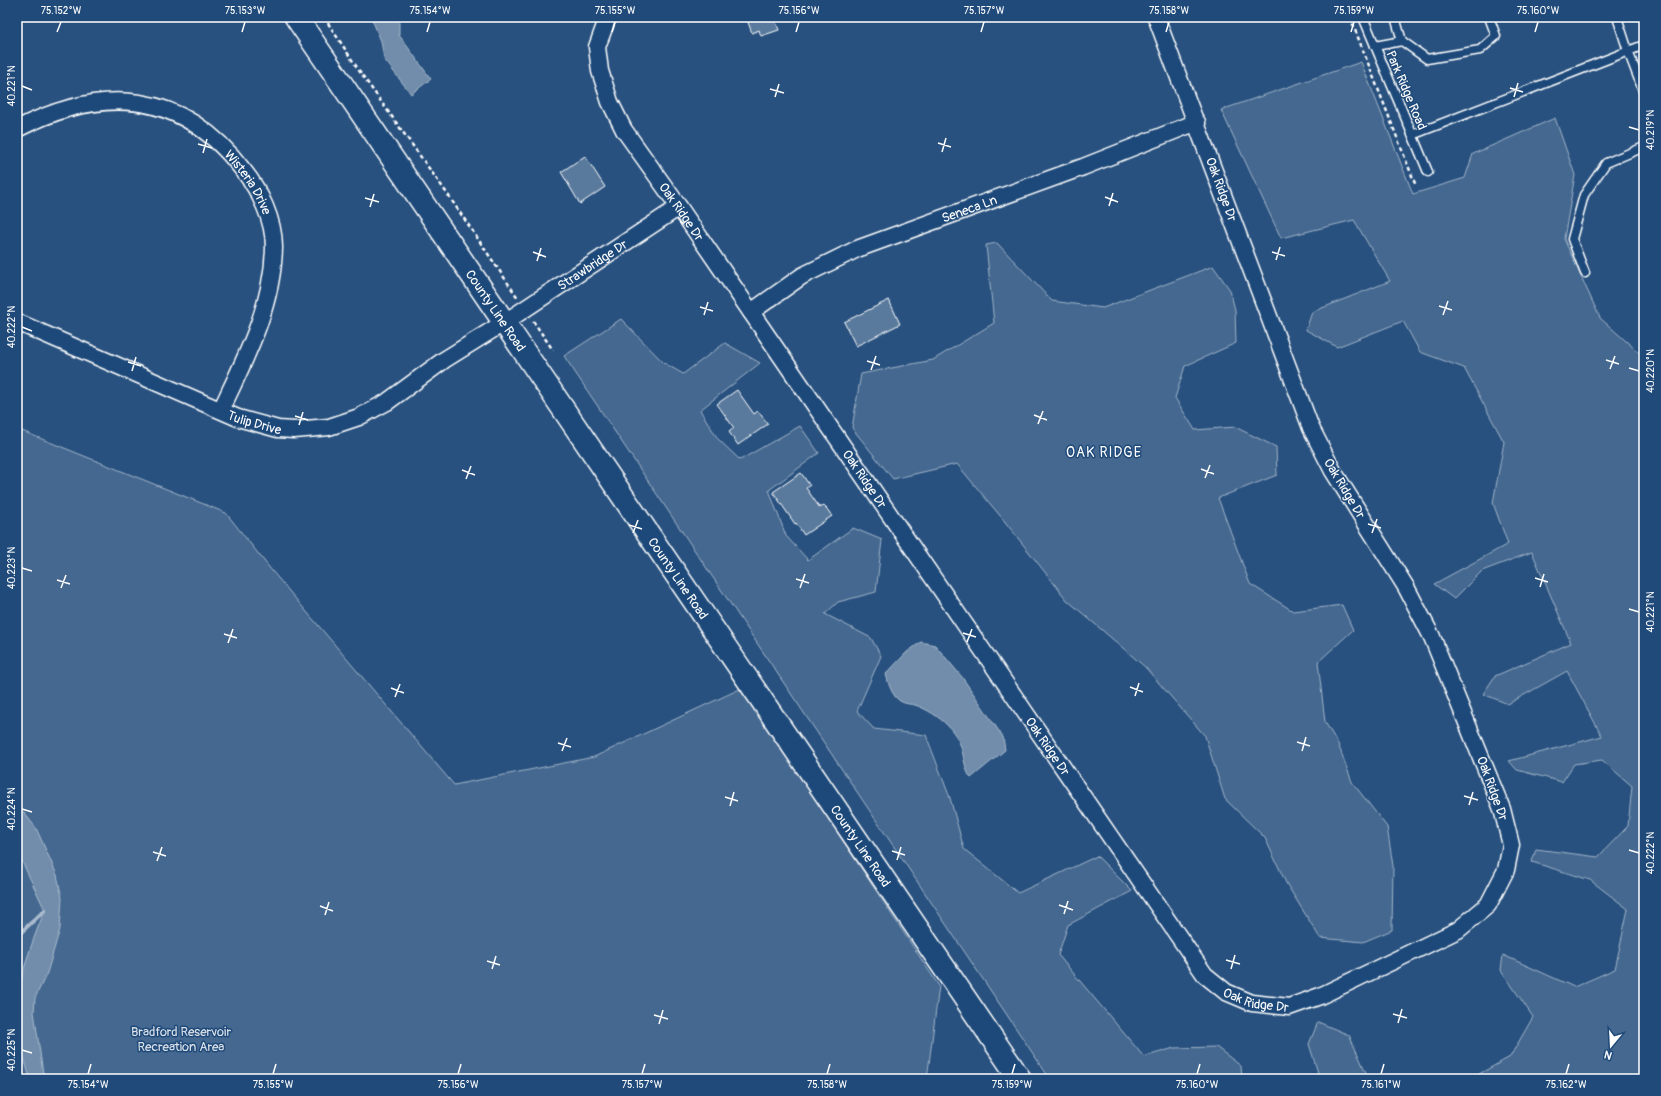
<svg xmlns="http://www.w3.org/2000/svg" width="1661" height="1096" viewBox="0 0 1661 1096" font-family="Pangolin,sans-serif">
<rect width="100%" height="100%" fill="#28517f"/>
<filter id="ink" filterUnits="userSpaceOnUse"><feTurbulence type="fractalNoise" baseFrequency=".025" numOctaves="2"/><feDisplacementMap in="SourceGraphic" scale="8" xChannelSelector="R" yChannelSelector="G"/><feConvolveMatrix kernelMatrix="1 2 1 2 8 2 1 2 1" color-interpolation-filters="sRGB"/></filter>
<g filter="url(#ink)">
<!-- green -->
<g fill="#446890" stroke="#a2b4c8">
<path d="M1361,62L1413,194L1465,178L1473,154L1555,118L1575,175L1564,239L1600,318L1644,357V1079H1470L1510,1057L1533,1017L1501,970L1503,955L1574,987L1615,969L1628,909L1590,880L1532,862L1536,849L1598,857L1628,826L1632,786L1602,760L1574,764L1562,782L1517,770L1509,761L1602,736L1567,671L1508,704L1483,694L1495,676L1571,643L1532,552L1482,571L1454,599L1434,584L1508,544L1493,503L1504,442L1464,368L1420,352L1403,321L1337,347L1306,330L1312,312L1390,281L1354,220L1281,238L1221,110Z"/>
<path d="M997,243L1052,301L1103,308L1213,266L1230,290L1235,310L1236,343L1185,366L1175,398L1195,430L1235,427L1276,447L1277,475L1218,498L1250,584L1293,611L1342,605L1353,630L1318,662L1325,722L1338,744L1352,782L1387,827L1393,866L1392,930L1363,942L1320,938L1286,883L1265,838L1225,799L1205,736L1145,667L1067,600L1002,518L957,464L893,479L852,428L861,374L933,360L994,323L986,245Z"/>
<path d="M621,319L664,363L683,374L725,343L760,363L700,410L718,439L740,460L800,426L819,453L769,490L786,536L808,560L853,528L882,540L876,592L838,602L825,614L871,638L881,656L857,711L874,729L926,735L950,798L964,849L1018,893L1097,856L1132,891L1068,925L1058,955L1144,1057L1174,1048L1216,1047L1241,1066L1242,1079H1050L564,356Z"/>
<path d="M17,429L226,513L272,571L454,785L594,757L742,688L939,986L927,1079H17Z"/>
<path d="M1318,1022L1349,1035L1369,1079H1320L1309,1044Z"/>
</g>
<!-- water -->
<g fill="#718dab" stroke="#aabbcd">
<path d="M371,17H399V35L431,79L411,94L384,59L381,41Z"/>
<path d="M921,642L935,645L962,677L1003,737L1005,750L971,778C964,771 964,750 958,740C956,735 951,729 947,725C939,717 927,709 915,705C911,704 904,704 900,701C892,696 888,683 886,674L907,652Z"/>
<path d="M17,804L36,828L57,875L62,898L60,929L47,973L35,998L34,1012L43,1073L55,1079H30C26,1063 20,1047 17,1031C11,998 32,941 45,910L17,851Z"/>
</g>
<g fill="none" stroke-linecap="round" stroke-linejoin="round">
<!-- stream -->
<path stroke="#aabbcd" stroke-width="4" d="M17,936L45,910"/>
</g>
<!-- building -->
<g fill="#5a7a9d" stroke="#fff">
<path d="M746,17H774L779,30L761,36L759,30L752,33Z"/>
<path d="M585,156L605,187L580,204L561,172Z"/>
<path d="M889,300L900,324L856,346L844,322Z"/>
<path d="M737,390L754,414L758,411L768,424L738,445L729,432L734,428L717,404Z"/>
<path d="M801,473L810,486L806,488L820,508L824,505L832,516L804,535L796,523L795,524L773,492Z"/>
</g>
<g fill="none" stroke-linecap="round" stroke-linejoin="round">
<defs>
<g id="lane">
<path d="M1363,17L1428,172"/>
<path d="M1395,17L1402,41"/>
<path d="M1617,17L1628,51L1644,93"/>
<path d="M1375,46L1402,41L1427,59L1480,50L1496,36L1489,17"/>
<path d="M1412,135L1644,45"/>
<path d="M1585,273L1572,239L1584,195L1606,163L1644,147"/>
</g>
<g id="street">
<path id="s1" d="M608,17L597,47L600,71L610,102L624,130L679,207L1205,975L1226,992L1252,1003L1289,1007L1320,996L1458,930L1488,905L1506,870L1511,845L1502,809L1432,637L1406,587L1333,471L1311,428L1156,17"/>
<path id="s2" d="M17,129C103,85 182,90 243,170C260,191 274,220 274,247C273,306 245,359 221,410"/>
<path id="s3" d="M751,312L802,276L857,249L1083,167L1197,122"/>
<path id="s4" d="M17,322L238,418L278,429L294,430L329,427L359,417L387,402L444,360L505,322L679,207"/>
</g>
<g id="primary">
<path id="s5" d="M296,17L1020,1079"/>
</g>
</defs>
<!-- lane casing -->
<use href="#lane" stroke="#fff" stroke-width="11"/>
<!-- street casing -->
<use href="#street" stroke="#fff" stroke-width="19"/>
<!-- primary casing -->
<use href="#primary" stroke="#fff" stroke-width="25"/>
<!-- path -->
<g stroke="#fff" stroke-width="2.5" stroke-dasharray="4 3" stroke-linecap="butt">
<path d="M324,17L362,75L446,192L518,298"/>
<path d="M1350,17L1416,186"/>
<path d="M533,321L553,350"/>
</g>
<!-- lane -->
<use href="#lane" stroke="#1f4a7a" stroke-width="8"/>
<!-- street -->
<use href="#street" stroke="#1f4a7a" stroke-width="16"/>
<!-- primary -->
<use href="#primary" stroke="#1f4a7a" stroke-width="22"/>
</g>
</g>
<!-- ticks -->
<path fill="none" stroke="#fff" stroke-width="1.5" d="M57,32L61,22M242,32L245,22M427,32L430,22M612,32L615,22M796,32L799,22M981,32L984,22M1166,32L1169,22M1351,32L1354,22M1535,32L1538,22M22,86L32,90M1510,88L1523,92M770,89L784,93M775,97L779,84M1514,97L1518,83M1629,127L1639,130M938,143L951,147M198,144L212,148M942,152L946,138M203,153L207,139M1105,197L1118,202M365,198L379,202M1109,206L1113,193M370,207L374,194M533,252L546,257M1272,252L1285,256M1276,260L1280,247M537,261L541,248M1439,306L1452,310M700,307L713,311M704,315L708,302M1443,315L1448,301M22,327L32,331M1606,360L1619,364M867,361L880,365M128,362L141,366M1629,368L1639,371M1610,369L1615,356M871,370L876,356M132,371L136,357M1034,415L1047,420M295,416L308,420M1038,424L1043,411M299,425L303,412M1201,469L1214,474M462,470L475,475M1205,478L1210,465M466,479L471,466M1368,524L1381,528M629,525L642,529M633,533L638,520M1372,533L1377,519M22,568L32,571M1535,578L1548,582M796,579L809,583M57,580L70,584M1540,587L1544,574M61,588L66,575M800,588L805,574M1629,609L1639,612M963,633L976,637M224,634L237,638M967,642L972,629M228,643L233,629M1130,687L1143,692M391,688L404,693M1135,696L1139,683M395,697L400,684M1297,742L1310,746M558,743L571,747M562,751L567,738M1302,751L1306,737M1464,796L1478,800M725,797L738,801M1469,805L1473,792M730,806L734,792M22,809L32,812M1629,850L1639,853M892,851L905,855M153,852L166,856M897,860L901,847M157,861L162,847M1059,905L1073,910M320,906L333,911M1064,914L1068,901M325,915L329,902M1226,960L1240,964M487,961L500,965M492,969L496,956M1231,969L1235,955M1393,1014L1407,1018M654,1015L668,1019M1398,1023L1402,1009M659,1024L663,1010M22,1050L32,1053M88,1074L91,1064M273,1074L276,1064M458,1074L461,1064M642,1074L645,1064M827,1074L830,1064M1012,1074L1015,1064M1197,1074L1200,1064M1381,1074L1384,1064M1566,1074L1569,1064"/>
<g text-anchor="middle" stroke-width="3" stroke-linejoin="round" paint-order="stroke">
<!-- street labels -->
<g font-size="13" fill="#fff" stroke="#1f4a7a">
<text transform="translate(1407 90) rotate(67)" y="5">Park Ridge Road</text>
<text dy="5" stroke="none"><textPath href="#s2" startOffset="267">Wisteria Drive</textPath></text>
<text transform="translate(1222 189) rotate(70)" y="5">Oak Ridge Dr</text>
<text dy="5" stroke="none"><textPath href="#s3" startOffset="243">Seneca Ln</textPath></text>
<text dy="5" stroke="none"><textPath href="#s1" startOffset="220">Oak Ridge Dr</textPath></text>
<text dy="5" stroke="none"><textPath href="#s4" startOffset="644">Strawbridge Dr</textPath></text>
<text dy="5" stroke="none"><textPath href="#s5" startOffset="355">County Line Road</textPath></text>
<text dy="5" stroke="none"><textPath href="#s4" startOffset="258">Tulip Drive</textPath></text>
<text dy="5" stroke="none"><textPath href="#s1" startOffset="544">Oak Ridge Dr</textPath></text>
<text transform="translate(1345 488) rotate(59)" y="5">Oak Ridge Dr</text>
<text dy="5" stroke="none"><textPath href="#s5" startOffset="679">County Line Road</textPath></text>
<text dy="5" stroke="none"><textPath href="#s1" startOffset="868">Oak Ridge Dr</textPath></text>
<text transform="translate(1493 788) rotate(70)" y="5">Oak Ridge Dr</text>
<text dy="5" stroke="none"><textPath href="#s5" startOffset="1003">County Line Road</textPath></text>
<text dy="5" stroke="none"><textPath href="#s1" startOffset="1204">Oak Ridge Dr</textPath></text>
</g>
<!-- park labels -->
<g font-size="13" fill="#dae1e9" stroke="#1f4a7a">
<text x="181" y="1036">Bradford Reservoir<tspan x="181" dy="15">Recreation Area</tspan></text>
</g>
<!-- neighbourhood labels -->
<g font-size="14" letter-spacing="1" fill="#fff" stroke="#1f4a7a">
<text x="1104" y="457">OAK RIDGE</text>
</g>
</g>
<!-- margin -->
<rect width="1661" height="1096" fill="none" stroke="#1f4a7a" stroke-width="44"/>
<!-- north arrow -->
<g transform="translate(1611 1046) rotate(198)" stroke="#1f4a7a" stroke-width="3" paint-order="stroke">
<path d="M0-3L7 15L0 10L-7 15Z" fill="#ffffff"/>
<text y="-6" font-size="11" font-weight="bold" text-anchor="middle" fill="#ffffff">N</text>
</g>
<rect x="22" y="22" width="1617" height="1052" fill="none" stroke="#fff" stroke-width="1.5"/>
<g font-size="10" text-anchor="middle" fill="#fff">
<text x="61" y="14">75.152°W</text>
<text x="245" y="14">75.153°W</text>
<text x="430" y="14">75.154°W</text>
<text x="615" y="14">75.155°W</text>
<text x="799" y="14">75.156°W</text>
<text x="984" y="14">75.157°W</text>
<text x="1169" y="14">75.158°W</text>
<text x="1354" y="14">75.159°W</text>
<text x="1538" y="14">75.160°W</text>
<text transform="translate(11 86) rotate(-90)" y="4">40.221°N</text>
<text transform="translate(1650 130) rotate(-90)" y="4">40.219°N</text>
<text transform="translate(11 327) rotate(-90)" y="4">40.222°N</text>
<text transform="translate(1650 371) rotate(-90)" y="4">40.220°N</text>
<text transform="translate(11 568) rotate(-90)" y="4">40.223°N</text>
<text transform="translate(1650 612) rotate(-90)" y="4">40.221°N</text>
<text transform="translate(11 809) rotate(-90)" y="4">40.224°N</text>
<text transform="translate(1650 853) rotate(-90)" y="4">40.222°N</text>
<text transform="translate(11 1050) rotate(-90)" y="4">40.225°N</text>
<text x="88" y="1088">75.154°W</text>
<text x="273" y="1088">75.155°W</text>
<text x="458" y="1088">75.156°W</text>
<text x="642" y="1088">75.157°W</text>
<text x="827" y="1088">75.158°W</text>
<text x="1012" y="1088">75.159°W</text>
<text x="1197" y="1088">75.160°W</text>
<text x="1381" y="1088">75.161°W</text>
<text x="1566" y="1088">75.162°W</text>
</g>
</svg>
